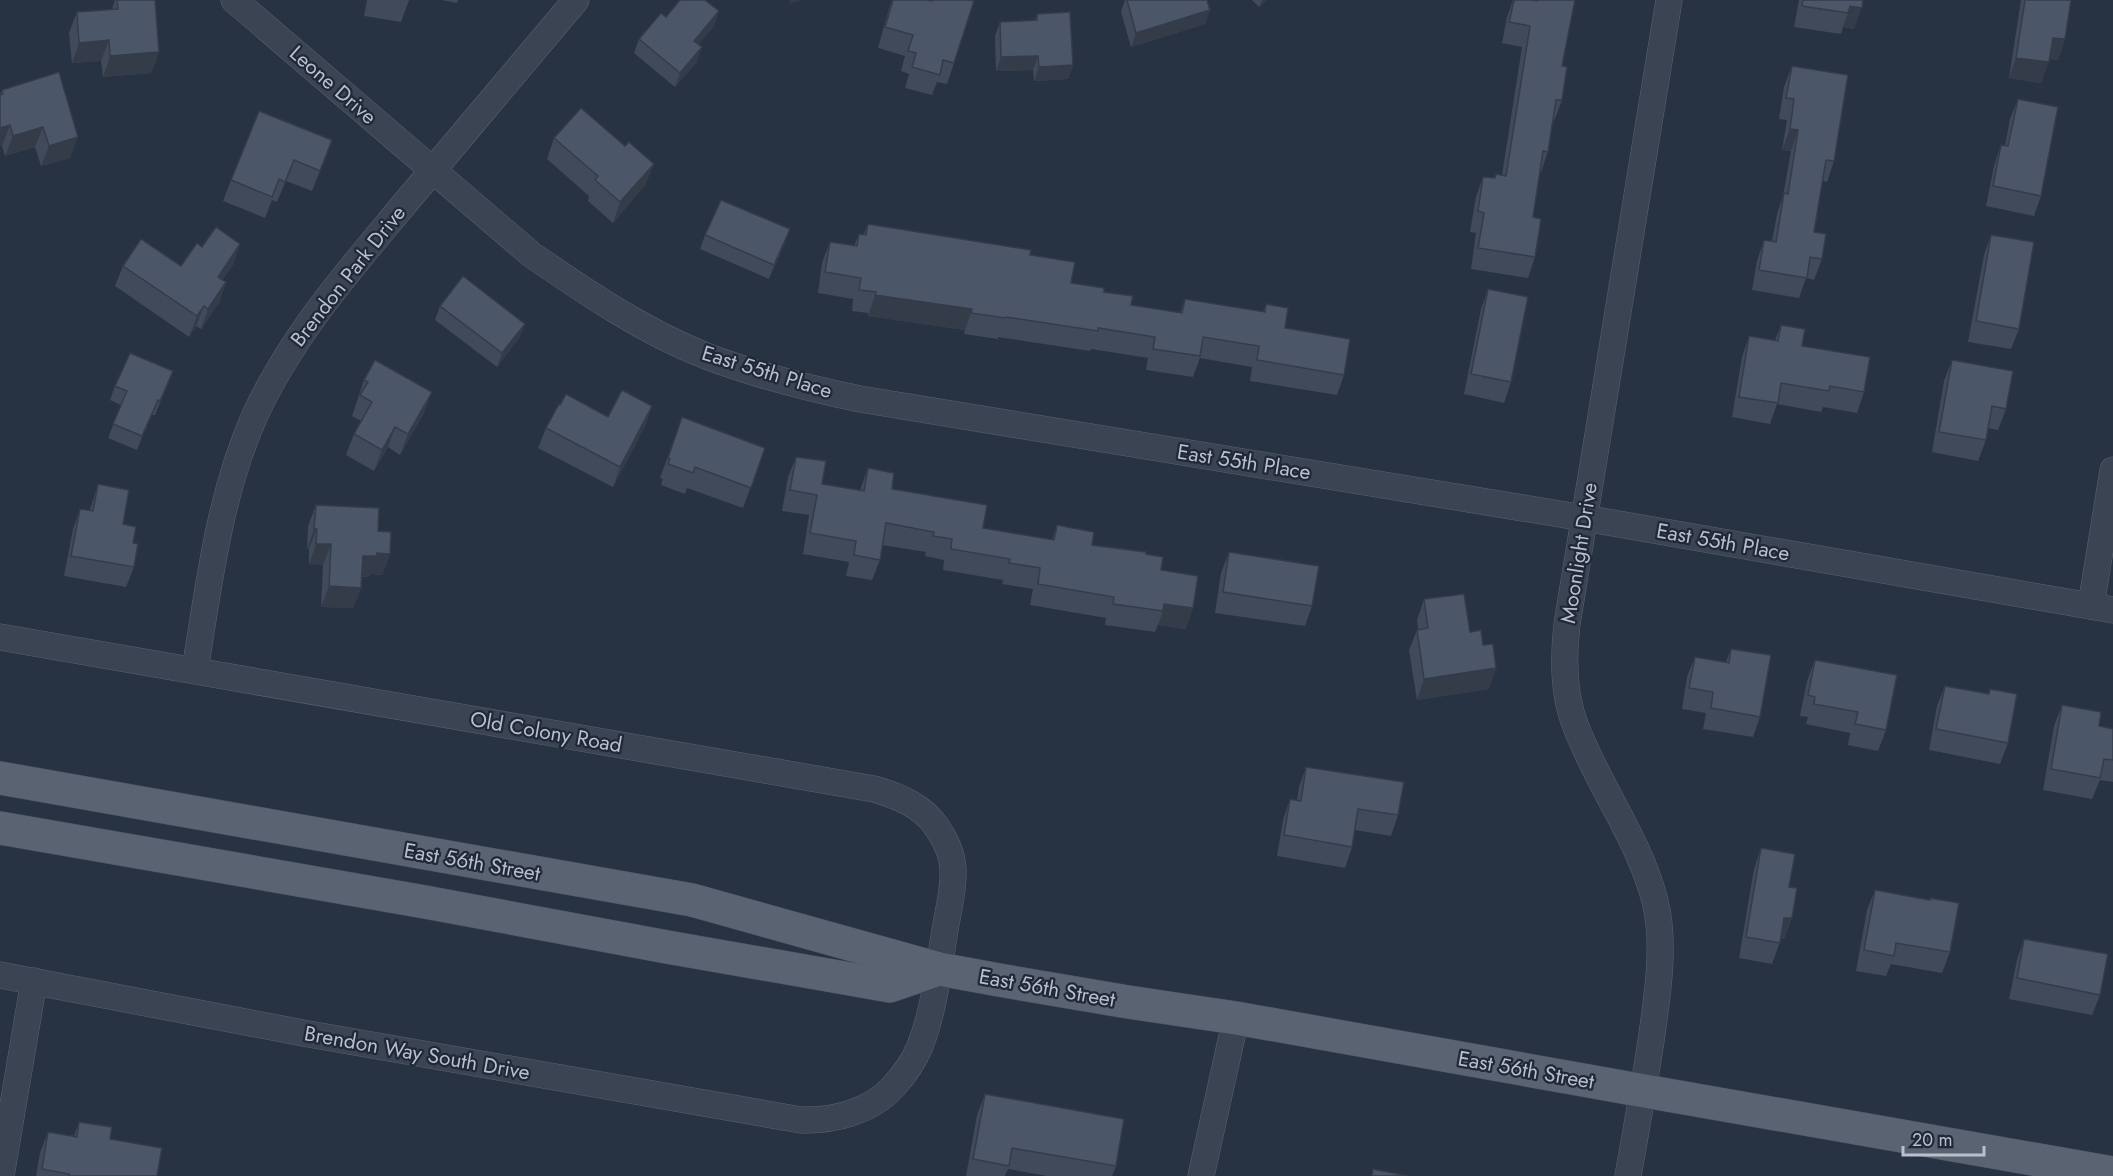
<svg xmlns="http://www.w3.org/2000/svg" width="2113" height="1176" viewBox="0 0 2113 1176" font-family="Jost,sans-serif">
<rect width="100%" height="100%" fill="#273243"/>
<g fill="none" stroke-linecap="round" stroke-linejoin="round">
<defs>
<g id="street">
<path d="M234,0L532,255C587,293 643,331 706,356C756,375 807,388 860,399L1584,518L2113,610"/>
<path d="M2091,606L2113,470"/>
<path d="M0,637L874,789C898,796 924,806 938,829C946,841 953,856 953,871C954,890 948,911 945,930C939,967 934,1011 920,1046C914,1061 904,1075 893,1087C870,1112 833,1121 801,1120L303,1033L0,975"/>
<path d="M195,670C209,584 219,496 255,415C291,337 346,274 401,208C459,139 518,69 576,0"/>
<path d="M1,1176L34,981"/>
<path d="M1201,1176L1236,1018"/>
<path d="M1628,1176C1636,1131 1644,1086 1651,1041C1657,998 1666,944 1655,901C1639,839 1599,787 1576,727C1563,695 1563,658 1567,624L1669,0"/>
</g>
<g id="primary">
<path d="M0,778L692,900L939,969L999,980L1128,1002L1236,1018L1639,1090L2113,1173"/>
<path d="M0,828L425,902L667,947L890,986L939,969"/>
</g>
</defs>
<!-- street casing -->
<use href="#street" stroke="#5a6270" stroke-width="27"/>
<!-- primary casing -->
<use href="#primary" stroke="#454d5c" stroke-width="34"/>
<!-- street -->
<use href="#street" stroke="#3b4452" stroke-width="26"/>
<!-- primary -->
<use href="#primary" stroke="#5a6372" stroke-width="33"/>
</g>
<!-- wall -->
<g fill="#404a5a">
<path d="M115,0H155L159,52L151,73L103,77L101,61L72,63L69,33L77,12L112,9Z"/>
<path d="M367,0H409L401,22L364,16Z"/>
<path d="M442,0H458L457,3Z"/>
<path d="M892,0H927L931,1V0H969L954,63L947,84L937,82L932,95L905,88L909,74L901,71L905,56L878,48L888,12Z"/>
<path d="M1125,0H1207L1210,10L1205,24L1131,47L1121,12Z"/>
<path d="M1252,0H1266L1259,7Z"/>
<path d="M1513,0H1575L1562,66V100L1554,121H1553L1548,152L1541,172H1540L1533,217L1535,257L1528,278L1471,269L1476,233L1470,232L1476,197L1483,177L1494,178L1496,174L1502,175L1522,47L1502,43L1507,17Z"/>
<path d="M1799,0H1863L1854,29L1843,27L1841,34L1794,27Z"/>
<path d="M2021,0H2071L2065,39L2058,60L2049,59L2041,83L2009,78Z"/>
<path d="M1037,14L1073,65L1068,79L1034,81L1033,70L996,71L995,36L1000,22L1035,20Z"/>
<path d="M666,17L714,26L698,44L697,62L675,87L634,53L639,39Z"/>
<path d="M1792,66L1834,161L1827,182L1823,181L1814,232L1822,259L1814,280L1806,278L1799,298L1752,290L1757,261L1764,240L1772,241L1777,214L1783,196L1791,151L1782,150L1787,120L1779,119L1784,87Z"/>
<path d="M59,72L70,158L41,166L35,147L5,156L2,146L0,95L2,90Z"/>
<path d="M2018,99L2041,196L2034,216L1986,206L1994,166L2001,145L2005,146L2010,119Z"/>
<path d="M554,138L625,146L646,184L613,223L588,201L589,196L547,159Z"/>
<path d="M332,140L312,191L286,181L277,202L272,200L265,218L223,201L231,180Z"/>
<path d="M868,224L1030,255L1071,283L1104,292L1131,305L1180,313L1185,299L1263,312L1266,304L1285,328L1344,375L1337,395L1250,381L1252,367L1200,358L1193,377L1146,370L1148,358L1091,349L1090,351L998,337V339L964,334L965,330L868,316V313L852,311L853,299L818,293L822,263L830,242L854,246L859,234H864Z"/>
<path d="M705,235L785,243L769,279L700,249Z"/>
<path d="M1991,235L2019,329L2011,349L1968,342L1984,255Z"/>
<path d="M202,247L233,265L222,280L226,282L219,303L201,329L196,326L189,337L115,286L123,266H181Z"/>
<path d="M1488,289L1511,382L1504,403L1464,394L1481,309Z"/>
<path d="M440,306L525,324L519,338L497,367L435,320Z"/>
<path d="M1781,325L1802,346L1864,392L1857,413L1823,407L1821,412L1777,404L1770,424L1732,417L1742,357L1749,336L1775,340Z"/>
<path d="M1952,360L2006,409L1998,430L1988,428L1986,440L1978,461L1932,452L1944,381Z"/>
<path d="M173,371L155,415H152L137,450L108,438L121,405L110,400L115,386Z"/>
<path d="M364,380L424,413L400,455L388,447L374,471L346,455L354,434L361,421L352,416Z"/>
<path d="M560,405L608,417L652,406L645,426L613,487L538,448L546,428Z"/>
<path d="M682,417L765,448L743,508L687,488L685,494L661,485L663,479L660,478Z"/>
<path d="M796,457L822,484L860,490L868,468L892,489L983,528L1052,540L1057,525L1092,545L1146,554L1161,570L1186,629L1158,625L1155,632L1105,625L1106,618L1030,605L1033,589L1002,584L1003,580L943,570L944,560L925,556L926,552L882,545L880,560L872,580L846,576L849,562L803,554L809,515L782,511L788,477Z"/>
<path d="M98,484L133,543L134,567L126,587L64,576L73,529L80,509L90,510Z"/>
<path d="M316,505L378,531L390,554L382,575L370,574L369,577H361V588L353,608L321,607L323,565L309,564V549H307L308,526Z"/>
<path d="M1229,552L1312,606L1305,626L1215,613L1221,573Z"/>
<path d="M1424,599L1470,632L1483,645L1496,668L1489,689L1417,700L1409,650L1417,630L1418,629L1417,620Z"/>
<path d="M1731,649L1760,717L1753,737L1703,729L1706,713L1682,709L1687,677L1695,657L1726,662Z"/>
<path d="M1815,660L1886,730L1878,751L1848,745L1850,733L1806,724L1808,717L1800,716L1807,681Z"/>
<path d="M1945,686L1989,694L1990,689L2008,743L2000,764L1929,750L1937,706Z"/>
<path d="M2062,705L2099,726L2113,729V782L2100,780L2092,799L2043,790L2054,726Z"/>
<path d="M1306,767L1398,815L1391,836L1355,830L1352,847L1345,868L1277,856L1283,820L1290,799L1297,801L1299,787Z"/>
<path d="M1761,848L1789,887L1792,918L1784,939H1781L1772,964L1739,958L1754,869Z"/>
<path d="M1875,890L1950,952L1942,973L1891,964L1886,976L1856,971L1867,910Z"/>
<path d="M2024,939L2100,995L2092,1015L2009,999L2017,960Z"/>
<path d="M985,1094L1116,1166L1112,1176H1047L1008,1169L1005,1176H966L977,1115Z"/>
<path d="M79,1122L110,1139L157,1176H36L40,1153L48,1132L74,1136Z"/>
</g>
<!-- shaded-wall -->
<g fill="#343c4a">
<path d="M790,0H801L789,4Z"/>
<path d="M1262,0H1266L1259,7Z"/>
<path d="M1850,6L1862,8L1854,29L1843,27L1848,13Z"/>
<path d="M1210,10L1205,24L1131,47L1136,33Z"/>
<path d="M719,11L714,26L689,55L694,41Z"/>
<path d="M2053,38L2065,39L2058,60L2045,58Z"/>
<path d="M109,40L101,61L72,63L79,43Z"/>
<path d="M702,47L697,62L675,87L680,73Z"/>
<path d="M159,52L151,73L103,77L110,56Z"/>
<path d="M1038,56L1033,70L996,71L1001,57Z"/>
<path d="M2016,58L2049,62L2041,83L2009,78Z"/>
<path d="M1073,65L1068,79L1034,81L1039,67Z"/>
<path d="M10,125L2,146H0V128Z"/>
<path d="M43,127L35,147L5,156L13,136Z"/>
<path d="M1790,129L1798,130L1791,151L1782,150Z"/>
<path d="M78,137L70,158L41,166L49,146Z"/>
<path d="M332,140L325,161L312,191L320,171Z"/>
<path d="M294,160L286,181L277,202L285,182Z"/>
<path d="M654,164L646,184L613,223L620,202Z"/>
<path d="M790,229L785,243L769,279L774,265Z"/>
<path d="M240,244L233,265L210,298L218,277Z"/>
<path d="M226,282L219,303L201,329L208,309Z"/>
<path d="M875,295L972,309L965,330L868,316Z"/>
<path d="M204,306L196,326L189,337L197,316Z"/>
<path d="M525,324L519,338L497,367L502,353Z"/>
<path d="M173,371L168,385L155,415L160,401Z"/>
<path d="M432,392L424,413L400,455L408,434Z"/>
<path d="M158,400L152,415L137,450L142,436Z"/>
<path d="M652,406L645,426L613,487L620,467Z"/>
<path d="M395,427L388,447L374,471L382,450Z"/>
<path d="M314,529H317L309,549H307Z"/>
<path d="M316,544H331L323,565L309,564Z"/>
<path d="M377,553L390,554L382,575L370,574L369,577L355,576L363,556Z"/>
<path d="M329,586L361,588L353,608L321,607Z"/>
<path d="M1164,604L1193,608L1186,629L1158,625L1163,611Z"/>
<path d="M1496,668L1489,689L1417,700L1424,679Z"/>
<path d="M1784,918H1792L1784,939L1776,938Z"/>
</g>
<!-- building -->
<g fill="#4b5669" stroke="#343c4a" stroke-width="1.5">
<path d="M117,0H155L159,52L110,56L109,40L79,43L77,12L118,9Z"/>
<path d="M680,0H705L719,11L694,41L702,47L680,73L639,39L661,13L666,17Z"/>
<path d="M893,0H927L932,1V0H969L974,1L954,63L943,60L940,75L912,67L916,53L908,51L913,35L885,27Z"/>
<path d="M1127,0H1207L1210,10L1136,33Z"/>
<path d="M1514,0H1532L1537,1L1538,0H1575L1562,66L1567,67L1562,100H1556L1548,152L1543,151L1533,217L1541,219L1535,257L1478,248L1484,213L1478,211L1483,177L1495,178L1496,174L1506,176L1530,26L1509,22Z"/>
<path d="M1803,0H1863L1862,8L1850,6L1848,13L1802,6Z"/>
<path d="M2025,0H2071L2065,39L2053,38L2049,62L2016,58Z"/>
<path d="M1070,12L1073,65L1039,67L1038,56L1001,57L1000,22L1037,20V14Z"/>
<path d="M1792,66L1848,75L1834,161L1826,160L1814,232L1826,234L1822,259L1810,257L1807,278L1759,270L1764,240L1776,242L1784,193L1788,194L1798,130L1790,129L1794,99L1786,98Z"/>
<path d="M59,72L78,137L49,146L43,127L13,136L10,125L0,128V95L3,94L2,90Z"/>
<path d="M2018,99L2058,107L2041,196L1993,186L2001,145L2008,146Z"/>
<path d="M581,108L625,146L629,142L654,164L620,202L595,180L598,176L554,138Z"/>
<path d="M259,111L332,140L320,171L294,160L285,182L279,179L272,197L231,180Z"/>
<path d="M721,200L790,229L774,265L705,235Z"/>
<path d="M868,224L1031,250L1030,255L1075,262L1071,283L1104,288V292L1133,296L1131,305L1182,313L1185,299L1265,312L1266,304L1288,308L1285,328L1350,339L1344,375L1257,360L1259,346L1203,337L1200,356L1153,349L1155,337L1098,328V331L1006,317L1005,318L971,313L972,309L875,295L876,292L859,290L861,278L825,272L830,242L857,246L859,234L866,235Z"/>
<path d="M216,227L240,244L218,277L226,282L208,309L204,306L197,316L123,266L141,239L181,266L197,243L202,247Z"/>
<path d="M1991,235L2034,242L2019,329L1976,321Z"/>
<path d="M463,276L525,324L502,353L440,306Z"/>
<path d="M1488,289L1528,297L1511,382L1471,374Z"/>
<path d="M1781,325L1805,329L1802,346L1870,357L1864,392L1830,386L1829,391L1781,383L1778,403L1739,397L1749,336L1778,341Z"/>
<path d="M130,353L173,371L160,401L158,400L142,436L113,424L127,391L115,386Z"/>
<path d="M375,360L432,392L408,434L395,427L382,450L354,434L372,402L360,395L368,382L364,380Z"/>
<path d="M1952,360L2013,371L2006,409L1992,406L1986,440L1939,432Z"/>
<path d="M622,390L652,406L620,467L546,428L559,404L560,405L566,394L608,417Z"/>
<path d="M682,417L765,448L751,488L695,467L693,473L668,464L670,459L668,458Z"/>
<path d="M796,457L826,461L822,484L864,491L868,468L894,473L892,489L987,505L983,528L1054,540L1057,525L1094,532L1092,545L1146,552V554L1163,557L1161,570L1198,576L1193,608L1164,604L1163,611L1113,604L1114,597L1038,584L1040,568L1009,563L1010,559L951,549L952,539L933,536L934,532L886,523L880,560L854,555L856,541L810,533L817,495L790,490Z"/>
<path d="M98,484L129,490L123,524L136,527L133,543L138,544L134,567L71,556L80,509L93,511Z"/>
<path d="M316,505L379,508L378,531L391,532L390,554L377,553V556H363L361,588L329,586L331,544H316L317,529H314Z"/>
<path d="M1229,552L1319,566L1312,606L1223,592Z"/>
<path d="M1464,594L1470,632L1481,630L1483,645L1493,644L1496,668L1424,679L1417,630L1428,628L1424,599Z"/>
<path d="M1731,649L1771,655L1760,717L1711,708L1713,692L1689,688L1695,657L1729,663Z"/>
<path d="M1815,660L1897,675L1886,730L1855,724L1858,712L1814,704L1815,697L1808,695Z"/>
<path d="M1945,686L1989,694L1990,689L2017,694L2008,743L1936,729Z"/>
<path d="M2062,705L2101,712L2099,726L2113,729V760L2104,759L2100,778L2051,769Z"/>
<path d="M1306,767L1404,782L1398,815L1358,809L1352,847L1284,835L1290,799L1301,801Z"/>
<path d="M1761,848L1795,854L1789,887L1797,888L1792,918H1784L1780,943L1746,937Z"/>
<path d="M1875,890L1930,900V898L1959,903L1950,952L1896,943L1894,956L1864,950Z"/>
<path d="M2024,939L2108,954L2100,995L2017,978Z"/>
<path d="M985,1094L1124,1119L1116,1166L1012,1148L1009,1166L973,1159Z"/>
<path d="M79,1122L112,1127L110,1139L162,1148L157,1176H69V1174L42,1169L48,1132L77,1137Z"/>
<path d="M1373,1169L1408,1176H1372Z"/>
</g>
<g text-anchor="middle" stroke-width="4.5" stroke-linejoin="round" paint-order="stroke">
<!-- street labels -->
<g font-size="21" fill="#b9bfcc" stroke="#202938">
<text transform="translate(333 85) rotate(41)" y="7">Leone Drive</text>
<text transform="translate(348 276) rotate(-52)" y="7">Brendon Park Drive</text>
<text transform="translate(767 372) rotate(17)" y="7">East 55th Place</text>
<text transform="translate(1244 462) rotate(9)" y="7">East 55th Place</text>
<text transform="translate(1723 542) rotate(10)" y="7">East 55th Place</text>
<text transform="translate(1579 553) rotate(-81)" y="7">Moonlight Drive</text>
<text transform="translate(546 732) rotate(10)" y="7">Old Colony Road</text>
<text transform="translate(472 862) rotate(10)" y="7">East 56th Street</text>
<text transform="translate(1047 988) rotate(10)" y="7">East 56th Street</text>
<text transform="translate(417 1053) rotate(10)" y="7">Brendon Way South Drive</text>
<text transform="translate(1526 1070) rotate(10)" y="7">East 56th Street</text>
</g>
</g>
<!-- scale -->
<path d="M1903 1146v9h81v-9" fill="none" stroke="#b9bfcc" stroke-width="3"/>
<text x="1912" y="1146" font-size="18" fill="#b9bfcc" stroke="#202938" stroke-width="4.5" paint-order="stroke">20 m</text>
</svg>
